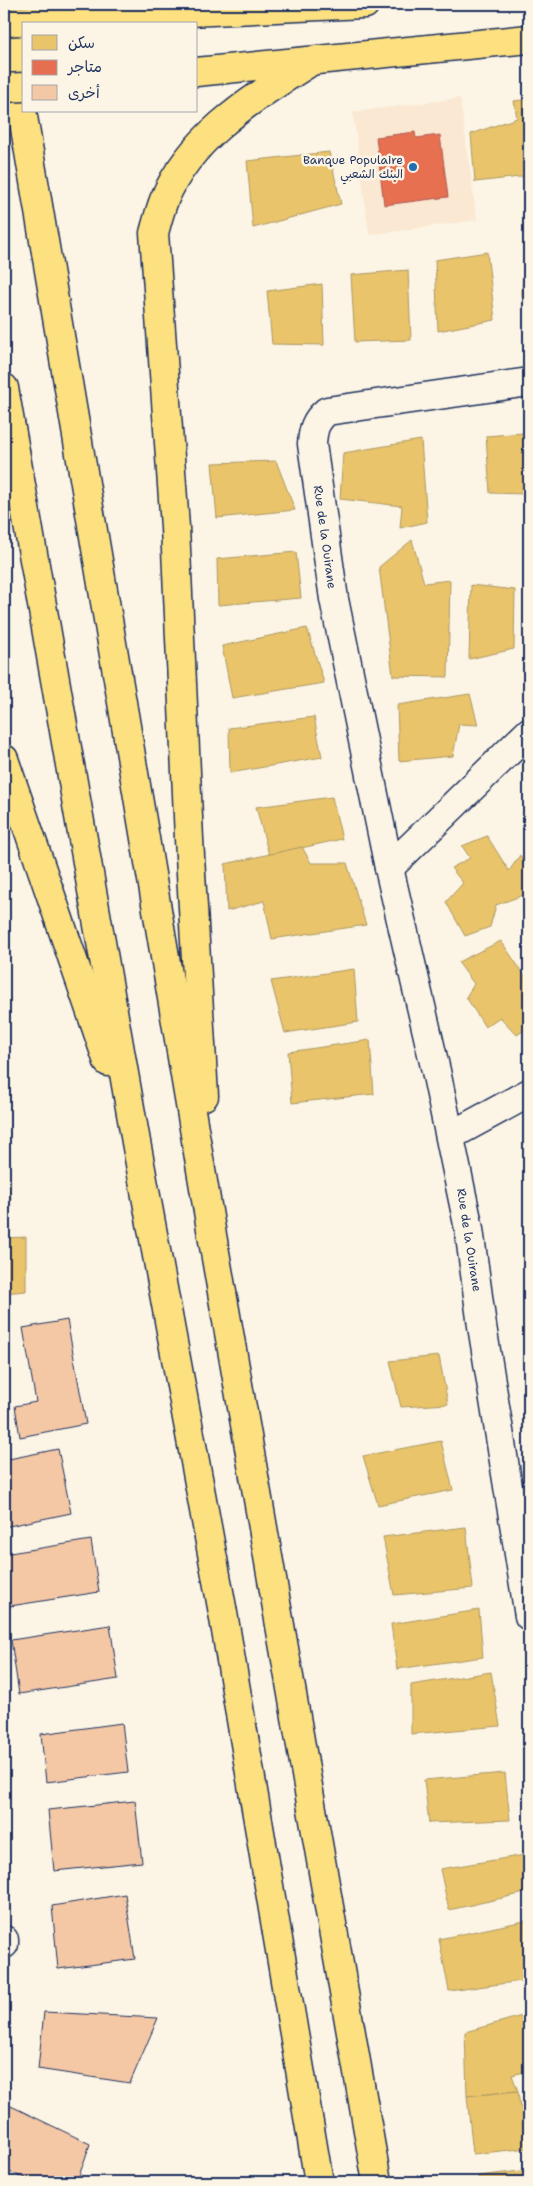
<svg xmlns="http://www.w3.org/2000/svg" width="533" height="2186" viewBox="0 0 533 2186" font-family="'Shantell Sans','Playpen Sans Arabic',sans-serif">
<rect width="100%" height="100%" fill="#fcf5e5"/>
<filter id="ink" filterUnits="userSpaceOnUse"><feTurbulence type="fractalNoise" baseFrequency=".02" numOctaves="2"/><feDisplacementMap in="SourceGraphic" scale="10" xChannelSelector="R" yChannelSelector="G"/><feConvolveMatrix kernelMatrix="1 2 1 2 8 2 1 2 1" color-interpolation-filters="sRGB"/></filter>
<g filter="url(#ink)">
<!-- built -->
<path fill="#fae8d2" d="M460,98L477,220L369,235L353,112Z"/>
<!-- homes -->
<g fill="#e9c46a" stroke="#ab9766">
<path d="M529,99V176L475,182L471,134L517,118L514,101Z"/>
<path d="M329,152L341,204L253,228L247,161Z"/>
<path d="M487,252L495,320L438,331L435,260Z"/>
<path d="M523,260L529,261V298L522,297Z"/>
<path d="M408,270L411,340L355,342L351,275Z"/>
<path d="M322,284L324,345L272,344L267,291Z"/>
<path d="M523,433L525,494L490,493L486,436Z"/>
<path d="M421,440L427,522L400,528L402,506L340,499L343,453Z"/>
<path d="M276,461L295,510L217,518L212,463Z"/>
<path d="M412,540L424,583L450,580L448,677L393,676L379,567Z"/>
<path d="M296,552L301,598L218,605L217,559Z"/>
<path d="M471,585L515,590L514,649L469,659Z"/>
<path d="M307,628L324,683L232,698L222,646Z"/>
<path d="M470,694L478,725L459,724L453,756L399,761L397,705Z"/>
<path d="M314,717L322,757L230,773L229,728Z"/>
<path d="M332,797L342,839L269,855L256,807Z"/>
<path d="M487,836L509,871L520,855L529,870V893L496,905L490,927L465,936L446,902L463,883L451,868L470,858L462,846Z"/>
<path d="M302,847L311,863H347L366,925L272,939L264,901L227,911L225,864Z"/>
<path d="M501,941L529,982V1027L517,1035L500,1017L485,1027L466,997L474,984L458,962Z"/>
<path d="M354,969L358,1022L285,1033L271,981Z"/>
<path d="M370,1040L374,1094L292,1103L288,1052Z"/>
<path d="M4,1159L11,1199L4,1201Z"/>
<path d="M26,1237V1291L4,1293V1238Z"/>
<path d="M439,1356L448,1404L401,1407L390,1361Z"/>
<path d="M441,1441L453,1490L378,1505L363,1456Z"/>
<path d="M466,1527L473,1588L394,1595L383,1537Z"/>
<path d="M479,1610L483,1657L397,1669L391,1624Z"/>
<path d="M491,1672L500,1726L411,1734V1685Z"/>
<path d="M505,1773L510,1820L429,1823L424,1780Z"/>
<path d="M525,1855L529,1870V1892L449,1910L440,1869Z"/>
<path d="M529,1920V1980L449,1991L439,1939Z"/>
<path d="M529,2014V2071L512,2075L518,2091L467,2096L465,2032Z"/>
<path d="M518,2091L520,2107L529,2106V2148L473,2154L467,2096Z"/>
<path d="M529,2170V2182H479L478,2176Z"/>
</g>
<!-- shops -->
<path fill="#e76f51" stroke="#aa5c55" d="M415,132L416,138L440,135L448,197L384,205L376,137Z"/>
<!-- building -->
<g fill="#f5c8a5" stroke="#1b2f5e">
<path d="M67,1320L86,1424L20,1437L15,1406L36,1402L23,1328Z"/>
<path d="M58,1449L71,1513L4,1527V1460Z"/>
<path d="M91,1540L99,1592L4,1607V1554Z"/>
<path d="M110,1625L118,1679L19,1694L11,1640Z"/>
<path d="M122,1723L128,1772L46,1782L41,1734Z"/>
<path d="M135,1801L142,1862L54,1871L48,1810Z"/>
<path d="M125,1894L135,1959L58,1969L52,1906Z"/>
<path d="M44,2012L158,2018L130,2083L38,2069Z"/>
<path d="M11,2106L90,2144L77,2182H35L4,2170V2126Z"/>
</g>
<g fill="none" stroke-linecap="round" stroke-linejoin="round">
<defs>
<g id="minor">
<path d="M529,382L327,411C315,421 313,429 312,444L334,599L389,868L436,1071L469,1229L482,1326L529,1616"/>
<path d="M389,868L529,732"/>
<path d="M450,1136L529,1093"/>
<path d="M4,1940V1944"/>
</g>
<g id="major">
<path d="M78,17L365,4"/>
<path d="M196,72L529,39"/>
</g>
<g id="highway">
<path d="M4,4L212,1235L377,2182"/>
<path d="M255,4L263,8"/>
<path d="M4,388L136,1142L223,1613L319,2182"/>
<path d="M4,759L108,1062"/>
<path d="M204,1096L189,839L175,527L154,233C157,222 160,210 164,200C191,135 254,98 310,62"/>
</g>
</defs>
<!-- minor casing -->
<use href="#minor" stroke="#1b2f5e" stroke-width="31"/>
<!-- major casing -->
<use href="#major" stroke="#1b2f5e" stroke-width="31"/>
<!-- highway casing -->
<use href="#highway" stroke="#1b2f5e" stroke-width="31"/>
<!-- minor -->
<use href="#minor" stroke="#fcf5e5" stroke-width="28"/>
<!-- major -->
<use href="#major" stroke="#fde080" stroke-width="28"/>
<!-- highway -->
<use href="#highway" stroke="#fde080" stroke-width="28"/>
<defs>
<g id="major-bridge">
<path d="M4,22L78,17"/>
<path d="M4,88L24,87"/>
</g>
</defs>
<!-- major-bridge casing -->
<use href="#major-bridge" stroke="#1b2f5e" stroke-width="31" stroke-linecap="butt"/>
<!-- major-bridge -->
<use href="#major-bridge" stroke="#fde080" stroke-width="28"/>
</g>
</g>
<!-- markers -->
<circle fill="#1f6fb2" stroke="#fcf5e5" stroke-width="2" cx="413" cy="167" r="5"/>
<g text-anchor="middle" stroke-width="5" stroke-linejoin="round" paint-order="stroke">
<!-- poi labels -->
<g font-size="12" fill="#1b2f5e" stroke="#fcf5e5" text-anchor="end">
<text x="403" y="164">Banque Populaire<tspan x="403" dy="14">البنك الشعبي</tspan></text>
</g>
<!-- street labels -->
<g font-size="12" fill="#1b2f5e" stroke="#fcf5e5">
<text transform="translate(325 537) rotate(82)" y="4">Rue de la Ouirane</text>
<text transform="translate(469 1240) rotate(81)" y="4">Rue de la Ouirane</text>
</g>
</g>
<!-- margin -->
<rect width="533" height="2186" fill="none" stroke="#fcf5e5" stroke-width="20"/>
<rect x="10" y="10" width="513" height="2166" fill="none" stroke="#1b2f5e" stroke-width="2" filter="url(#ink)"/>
<!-- legend -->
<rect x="22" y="22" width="175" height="90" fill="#fcf5e5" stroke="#a2a6af"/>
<rect x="32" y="35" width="25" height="15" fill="#e9c46a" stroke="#a2a6af"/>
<text x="68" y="48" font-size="15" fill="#1b2f5e">سكن</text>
<rect x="32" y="60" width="25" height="15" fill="#e76f51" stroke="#a2a6af"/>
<text x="68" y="72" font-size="15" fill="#1b2f5e">متاجر</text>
<rect x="32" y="85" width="25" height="15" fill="#f5c8a5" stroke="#a2a6af"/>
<text x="68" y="98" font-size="15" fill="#1b2f5e">أخرى</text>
</svg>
